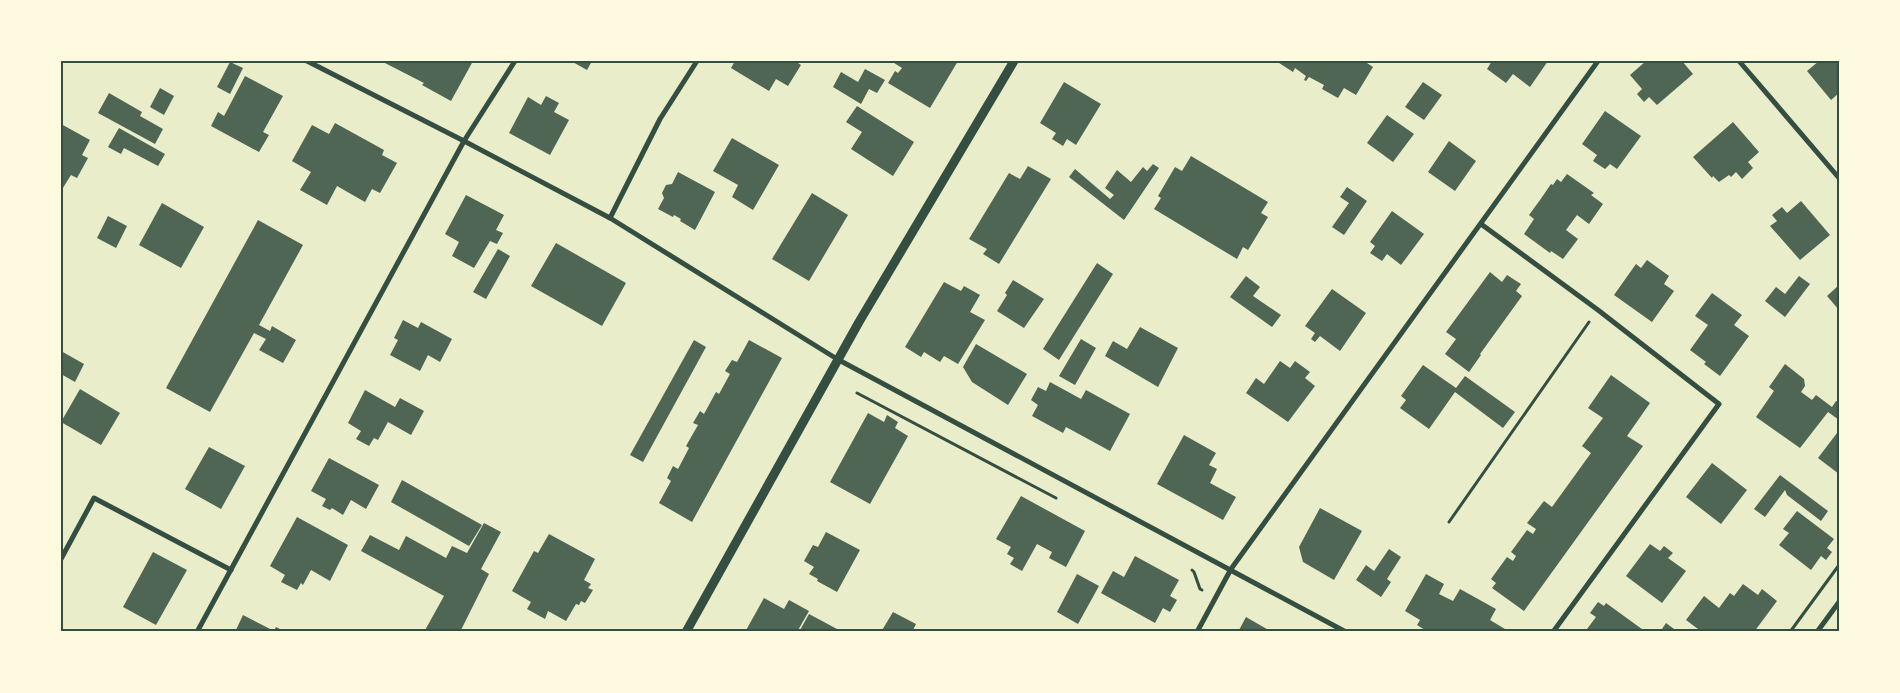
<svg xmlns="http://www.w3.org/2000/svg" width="1900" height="693" viewBox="0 0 1900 693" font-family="Commissioner,sans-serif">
<rect width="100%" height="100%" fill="#e9edc9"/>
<!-- building -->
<g fill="#4f6655">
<path d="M381,61H473L451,101L422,85L424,83Z"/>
<path d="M571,61H592L587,70Z"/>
<path d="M735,61H795L801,65L788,86L776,79L769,91L731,68Z"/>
<path d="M891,61H958L930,108L888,83L895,71L898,73L902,68Z"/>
<path d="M1276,61H1364L1373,67L1356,95L1344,88L1338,98L1322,89L1324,85L1309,77L1306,81L1304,80L1306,76L1295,68L1293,72Z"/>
<path d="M1492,61H1548L1530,87L1513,74L1506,83L1487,69Z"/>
<path d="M1646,61H1682L1693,74L1657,105L1649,97L1644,102L1637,94L1642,89L1630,75Z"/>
<path d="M1819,61H1839V93L1831,100L1807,71Z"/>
<path d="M230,62L243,68L230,94L217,87Z"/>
<path d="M865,69L885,80L877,93L869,89L861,104L833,87L841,72L858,82Z"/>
<path d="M245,76L283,96L263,132L269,135L259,152L211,126L218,112L224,116Z"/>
<path d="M1064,82L1101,104L1076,145L1067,139L1063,146L1052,139L1056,133L1040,123Z"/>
<path d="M1423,82L1442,95L1424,120L1405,107Z"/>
<path d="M160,88L174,96L164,115L150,107Z"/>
<path d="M109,93L142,112L140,116L163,129L155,144L98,113Z"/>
<path d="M546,96L559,103L554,112L569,120L550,155L509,133L528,97L541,105Z"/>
<path d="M857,106L914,142L893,176L851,149L862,132L846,122Z"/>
<path d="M1605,111L1641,136L1617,169L1610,164L1605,169L1593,161L1597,155L1582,144Z"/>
<path d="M1387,115L1414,134L1393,162L1367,143Z"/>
<path d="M1733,122L1759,152L1748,162L1753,168L1742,179L1736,172L1731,177L1729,175L1719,182L1713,176L1712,178L1693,157Z"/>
<path d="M335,123L384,150L382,155L397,163L380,193L372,189L365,202L337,186L327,205L300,190L311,172L292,161L312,125L329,134Z"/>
<path d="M61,124L90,140L82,155L88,158L77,178L71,175L61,191Z"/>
<path d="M119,128L165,154L158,166L124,148L121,154L108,147Z"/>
<path d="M732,138L779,165L753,210L732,197L738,185L713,171Z"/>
<path d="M1449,141L1476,161L1455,191L1428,172Z"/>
<path d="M1191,156L1268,202L1261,213L1268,217L1248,250L1243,247L1237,259L1154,209L1161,198L1158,196L1175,167L1182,171Z"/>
<path d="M1153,164L1159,168L1124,220L1069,177L1075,169L1110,199L1114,195L1105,188L1117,170L1131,182L1143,167L1147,171Z"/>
<path d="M1028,166L1051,179L999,264L983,254L987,249L969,239L1009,173L1020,179Z"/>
<path d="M678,172L715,192L695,230L680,221L681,219L674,215L673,217L658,209L664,198L662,193L666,185L672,184Z"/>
<path d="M1567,174L1594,193L1591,195L1603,204L1589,224L1577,215L1566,230L1578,239L1563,259L1551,251L1550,253L1524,234L1534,219L1529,215L1540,200L1551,184L1553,185L1557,179L1561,182Z"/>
<path d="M1347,187L1367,201L1344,235L1332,227L1349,203L1340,197Z"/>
<path d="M812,193L848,215L809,281L772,259Z"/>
<path d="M466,195L504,215L496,230L503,233L497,244L490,241L474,268L452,256L459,242L445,234Z"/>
<path d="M1801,201L1830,235L1800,260L1770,226L1777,221L1772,215L1782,207L1787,213Z"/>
<path d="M162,203L204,227L181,268L139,245Z"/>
<path d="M1392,211L1424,234L1401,265L1387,254L1382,261L1370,253L1375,246L1370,242Z"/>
<path d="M108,216L127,226L116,248L97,238Z"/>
<path d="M258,220L303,245L259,325L270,331L272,326L296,340L283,363L259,350L266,339L254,333L210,412L166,388Z"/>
<path d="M556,243L626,283L602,326L531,286Z"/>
<path d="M498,249L510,256L486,299L473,292Z"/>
<path d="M1647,260L1669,276L1664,284L1674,291L1652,322L1614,295L1636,264L1641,268Z"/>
<path d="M1097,263L1113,274L1059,360L1043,349Z"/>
<path d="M1490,272L1502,282L1507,275L1521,284L1516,291L1522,296L1480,354L1481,355L1469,372L1445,354L1456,339L1446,332Z"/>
<path d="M1246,276L1260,287L1253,296L1281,315L1272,327L1230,297Z"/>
<path d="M1799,276L1810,284L1785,317L1765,301L1776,287L1785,294Z"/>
<path d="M1013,280L1044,299L1024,328L997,311L1007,295L1005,293Z"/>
<path d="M944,282L961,291L964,286L980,295L970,312L985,320L958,364L944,356L940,362L924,352L921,357L905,347Z"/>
<path d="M1839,285V310L1827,296Z"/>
<path d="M1332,289L1366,313L1340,351L1320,336L1315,342L1311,339L1315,333L1305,326Z"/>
<path d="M1712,293L1742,315L1734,325L1749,336L1720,376L1704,364L1706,362L1690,350L1708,325L1695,316Z"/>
<path d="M403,320L418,328L421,322L452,339L440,362L428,355L420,371L390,355L398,340L394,338Z"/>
<path d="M1140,327L1178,348L1158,387L1105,356L1113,341L1127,349Z"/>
<path d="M1081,339L1096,348L1075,385L1059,376Z"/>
<path d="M694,340L706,347L643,462L630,455Z"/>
<path d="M749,340L782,358L692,522L659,503L671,481L667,478L673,466L678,469L689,448L686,446L698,425L693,423L700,411L704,414L716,392L719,394L730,374L725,371L732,360L737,362Z"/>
<path d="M976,344L1027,374L1008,405L972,382L963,367Z"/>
<path d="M61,351L84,364L75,382L61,374Z"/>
<path d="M1280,361L1290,368L1295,361L1310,372L1305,378L1315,386L1288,422L1246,393L1256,378L1264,384Z"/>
<path d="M1785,364L1804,379L1805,386L1801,392L1812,400L1816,395L1832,407L1836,401L1839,402V420L1828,412L1800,448L1756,417L1774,391L1769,387Z"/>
<path d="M1423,365L1456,388L1465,376L1515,412L1503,428L1455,392L1429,429L1400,408L1406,400L1401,396Z"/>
<path d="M1611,375L1650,403L1627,436L1643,446L1524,611L1492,588L1496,583L1491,579L1507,557L1513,561L1516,556L1511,552L1527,530L1533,534L1536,529L1527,523L1544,501L1552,507L1591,453L1582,446L1603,418L1588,408Z"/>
<path d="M1050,382L1081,399L1086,390L1130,414L1110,451L1066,427L1063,433L1032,416L1038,405L1031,400L1038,387L1046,391Z"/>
<path d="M80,389L120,413L101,445L61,422Z"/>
<path d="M365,390L395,407L400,398L424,411L411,435L388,422L378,440L374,438L369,446L356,439L361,431L348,423Z"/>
<path d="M868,413L884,422L887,415L898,422L895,428L908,436L870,504L830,482Z"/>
<path d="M1837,433L1839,434V474L1818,458Z"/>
<path d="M1184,435L1216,453L1209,465L1217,469L1210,483L1236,497L1223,520L1157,484Z"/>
<path d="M209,447L245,466L221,509L185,489Z"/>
<path d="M329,458L379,485L366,509L351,500L343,515L332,508L330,510L322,506L326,499L311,491Z"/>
<path d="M1712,463L1747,490L1721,524L1686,497Z"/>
<path d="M1780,475L1828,511L1821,521L1787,495L1785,490L1765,517L1754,509Z"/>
<path d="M402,480L482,525L469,546L391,502Z"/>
<path d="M1021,496L1085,531L1066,567L1049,558L1052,552L1037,544L1022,571L1010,564L1014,558L1007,554L1011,547L996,539Z"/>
<path d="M1320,508L1362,531L1334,580L1303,562L1299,547Z"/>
<path d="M1797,511L1834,539L1827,548L1832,552L1826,560L1821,556L1811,570L1779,545L1789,533L1783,529Z"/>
<path d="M297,517L348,545L330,581L311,570L303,585L301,583L297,590L281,582L285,575L270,566Z"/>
<path d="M484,523L501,532L481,569L489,574L460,632H424L444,596L361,551L370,535L399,550L406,536L446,558L452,546L467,553Z"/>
<path d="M826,532L860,550L837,592L817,581L818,579L809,574L814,567L804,561L813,545L818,547Z"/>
<path d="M549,534L595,559L584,580L591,584L588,588L593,590L585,603L581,601L579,605L576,604L566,621L548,611L545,619L527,609L531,602L512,591L534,551L538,553Z"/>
<path d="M1650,544L1660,551L1664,546L1673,553L1668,558L1686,571L1662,603L1626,576Z"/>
<path d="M1389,549L1401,557L1387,579L1391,582L1381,597L1356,580L1366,565L1374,571Z"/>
<path d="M153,552L187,570L156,625L123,607Z"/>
<path d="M1135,556L1179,580L1170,596L1177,600L1170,612L1163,608L1155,623L1101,593L1113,571L1124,577Z"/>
<path d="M1077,574L1099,586L1078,624L1057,612Z"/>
<path d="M1426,574L1444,584L1439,594L1453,601L1460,589L1496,609L1490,620L1510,632H1428L1417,625L1420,620L1405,611Z"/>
<path d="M1743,584L1758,595L1762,589L1777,601L1754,632H1702L1686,620L1704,596L1719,608L1730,593L1734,596Z"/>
<path d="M764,598L784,609L789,600L809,611L797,632H745Z"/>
<path d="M1598,602L1604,606L1606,603L1646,632H1591L1587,629L1596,617L1590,613Z"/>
<path d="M893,612L916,624L912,632H881Z"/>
<path d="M809,614L837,629L842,632H799Z"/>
<path d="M243,615L274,631L276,627L286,632H235Z"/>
<path d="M1246,617L1272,632H1238Z"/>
<path d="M1666,623L1678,632H1660Z"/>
</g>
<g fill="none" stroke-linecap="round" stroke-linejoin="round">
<!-- path -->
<g stroke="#344e41" stroke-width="3">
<path d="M857,393L1056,498"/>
<path d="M1449,522L1589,322"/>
<path d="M1192,570L1194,572L1200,589L1202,590"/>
<path d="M1790,632L1839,565"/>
</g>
<!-- minor -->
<g stroke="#344e41" stroke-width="5">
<path d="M307,61L464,141L610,218L837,359L1346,632"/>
<path d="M1739,61L1839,178"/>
<path d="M610,218L660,119L697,61"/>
<path d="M1481,224L1598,310L1719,404L1553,632"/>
<path d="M61,559L94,498L231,570"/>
<path d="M197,632L464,141L515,61"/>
<path d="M1197,632L1231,569L1598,61"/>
<path d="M1817,632L1839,602"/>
</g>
<!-- tertiary -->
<path stroke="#344e41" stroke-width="9" d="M686,632L859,322L1014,61"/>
</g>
<!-- border -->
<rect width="1900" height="693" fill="none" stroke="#fefae0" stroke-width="125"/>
<rect x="62" y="62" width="1776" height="568" fill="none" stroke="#344e41" stroke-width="2"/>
</svg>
